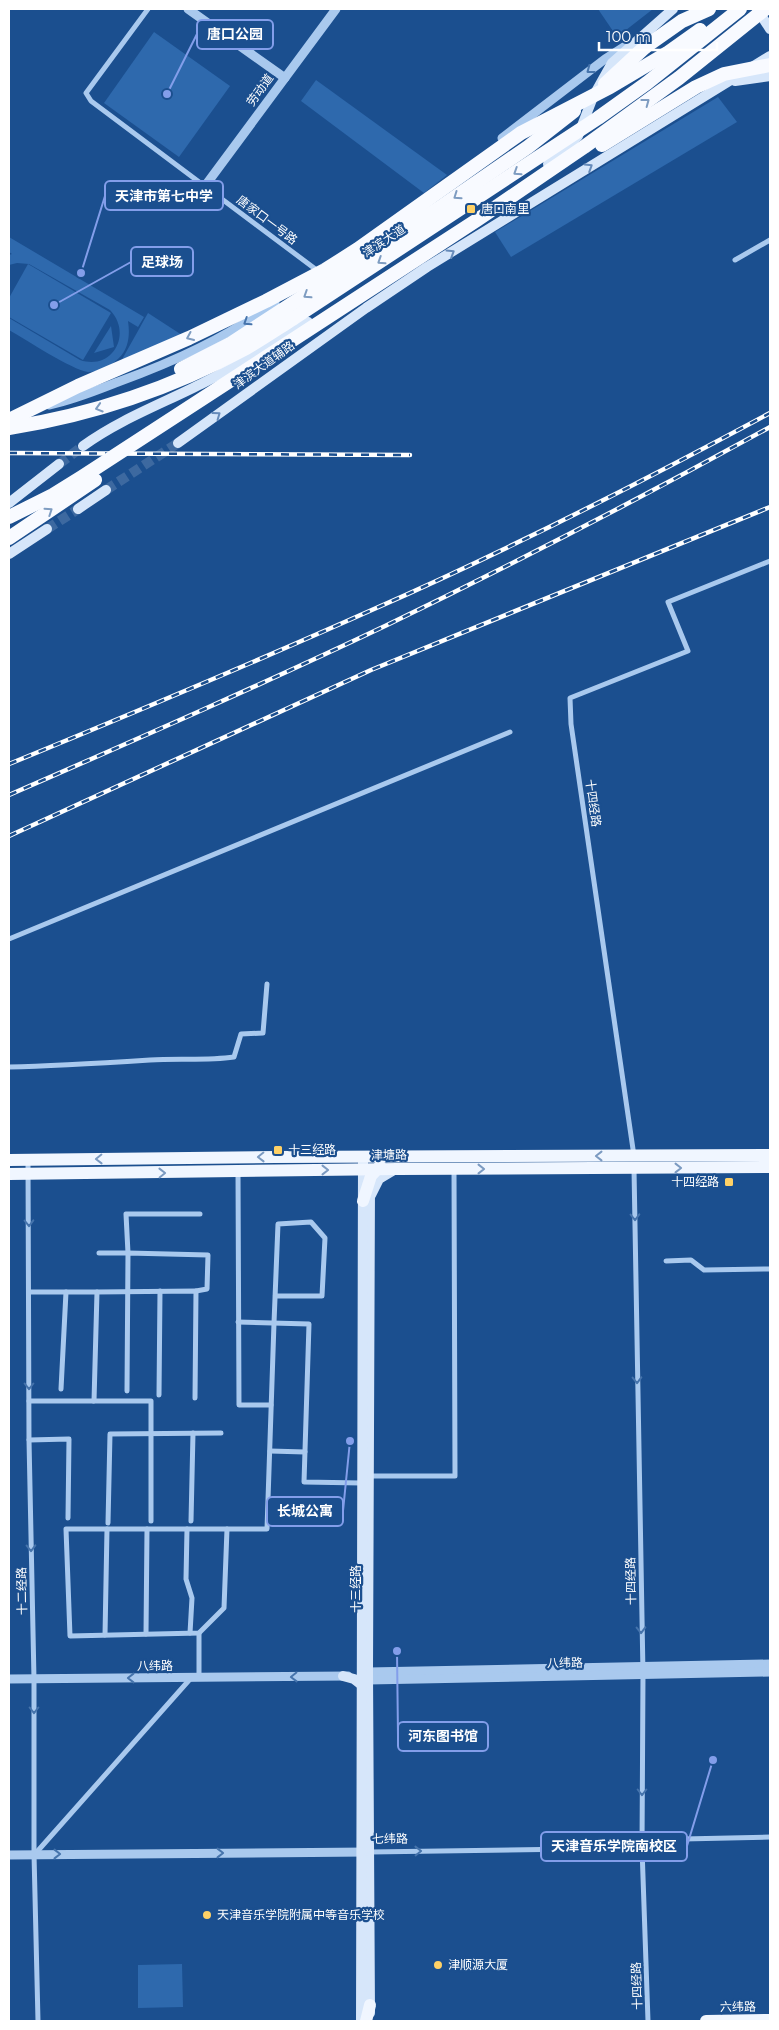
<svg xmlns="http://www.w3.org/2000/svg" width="779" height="2030" viewBox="0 0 779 2030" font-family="Montserrat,'Noto Sans SC',sans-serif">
<rect width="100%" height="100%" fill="#1b4f8f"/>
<!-- green -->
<g fill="#2e69ad">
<path d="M598,9H653L617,37Z"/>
<path d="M154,32L230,86L179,157L104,103Z"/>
<path d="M316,80L447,175L424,193L301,101Z"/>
<path d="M718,97L737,122L511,257L495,232Z"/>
<path d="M9,237L144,317L138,327L128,321C130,334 129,348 119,358C112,365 99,372 88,372C72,370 25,339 9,330V318L80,360C112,371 133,334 110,310L29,264L17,263L9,265V255L12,254L9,252Z"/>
<path d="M28,264L111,313L83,360L9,317V298Z"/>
<path d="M148,313L185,337L120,363Z"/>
<path d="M111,326L114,347L94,353Z"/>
<path d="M182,1964L183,2007L138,2008V1965Z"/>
</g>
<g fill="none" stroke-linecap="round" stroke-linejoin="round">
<!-- secondary-tunnel -->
<g stroke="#3d69a0" stroke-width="10" stroke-dasharray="10 5" stroke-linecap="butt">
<path d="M59,464L83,446"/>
<path d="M106,490L178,443"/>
<path d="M47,529L78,509"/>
</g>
<!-- minor -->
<g stroke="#a9c9ee" stroke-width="5">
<path d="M148,9L86,93L91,101L318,271"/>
<path d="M735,260L770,240"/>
<path d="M9,939L510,732"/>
<path d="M9,1067C56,1066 103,1063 150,1060C178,1058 206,1061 234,1057L241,1034L263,1033L267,984"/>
<path d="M634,1156L571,724L570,698L688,651L668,602L770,561"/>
<path d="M28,1160L29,1440L34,1679V1854L38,2021"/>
<path d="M634,1169L643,1674L642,1848L648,2021"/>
<path d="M238,1171L239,1405H271"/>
<path d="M99,1253H128L126,1214H200"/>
<path d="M666,1261L691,1260L704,1270L770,1269"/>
<path d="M29,1292H97"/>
<path d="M238,1322L309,1324L304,1482L361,1483"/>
<path d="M61,1389L66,1292"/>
<path d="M127,1391L128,1253L208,1255L207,1289L196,1291"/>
<path d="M159,1395L160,1291"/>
<path d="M29,1401H151V1521"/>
<path d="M94,1401L97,1292L196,1291L195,1398"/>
<path d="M29,1440L69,1439L68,1518"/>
<path d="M270,1451L305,1452"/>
<path d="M369,1476H455L454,1169"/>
<path d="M191,1521L193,1433"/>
<path d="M108,1523L110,1434L221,1433"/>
<path d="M66,1529H227L224,1608L199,1633L70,1636Z"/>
<path d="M187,1529L186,1579L192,1598L190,1633"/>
<path d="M227,1529H267L274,1323L278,1224L311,1222L325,1238L322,1296H275"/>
<path d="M199,1633V1678"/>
<path d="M146,1634L147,1529"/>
<path d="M105,1635L107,1529"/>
<path d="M370,1852L642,1848L683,1839L770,1837"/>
<path d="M35,1854L191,1678"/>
</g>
<!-- tertiary -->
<g stroke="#a9c9ee" stroke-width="9">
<path d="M188,9L285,78"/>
<path d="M502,138L605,59L630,43"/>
<path d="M205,186L336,9"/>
<path d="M49,405C73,400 95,391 118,382C176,361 225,338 275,303"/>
<path d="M364,1674L368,1672L770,1664"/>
<path d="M363,1677L368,1680L770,1672"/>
<path d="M9,1679L348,1676"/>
<path d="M9,1855L368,1852"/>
</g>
<!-- secondary -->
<g stroke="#d6e6fa" stroke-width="10">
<path d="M757,9L770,29"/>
<path d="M735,81L770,76"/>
<path d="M548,164L564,152L578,136L593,97L612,63L673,9"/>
<path d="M178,443L366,308L427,267L770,56"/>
<path d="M83,446C120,419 164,403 205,382C241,364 275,343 308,322"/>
<path d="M9,503L59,464"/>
<path d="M78,509L106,490"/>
<path d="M9,554L47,529"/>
<path d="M371,1195L379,1179L394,1170"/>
<path d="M343,1676L354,1679L363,1686"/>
<path d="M370,2013L368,1672L370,1187"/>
<path d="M361,2021L363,1162"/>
</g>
<!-- primary -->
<g stroke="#f0f6ff" stroke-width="12">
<path d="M9,1160L275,1157L770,1155"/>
<path d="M9,1174L397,1169L770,1167"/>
<path d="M363,1201L371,1176L380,1166"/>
<path d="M366,2021L370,2005"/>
<path d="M706,2021L770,2020"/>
</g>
<!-- trunk -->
<path stroke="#f8faff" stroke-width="14" d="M645,47L682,21L709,9"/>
<defs>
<g id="rail">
<path d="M9,453L410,455"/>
<path d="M9,764C131,714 253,663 374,609C508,550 640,483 770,413"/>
<path d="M9,795C135,740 261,685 385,626C515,563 643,497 770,427"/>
<path d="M9,836L371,670L770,507"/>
</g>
</defs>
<!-- rail casing -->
<use href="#rail" stroke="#fff" stroke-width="4.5"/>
<!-- rail -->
<use href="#rail" stroke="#1b4f8f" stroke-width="2.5" stroke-dasharray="8" stroke-linecap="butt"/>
<!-- trunk-bridge -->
<g stroke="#f8faff" stroke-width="14">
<path d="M605,84L645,47"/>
<path d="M602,145L696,87L724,74L770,65"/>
<path d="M181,369L230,344L442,206L528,147L574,111"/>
<path d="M9,420L78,386L189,338L266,301L325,270L358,249L521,133L610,87L669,52L700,30"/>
<path d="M9,428C91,415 172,388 246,348C262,339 278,328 294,318L598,118L647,83L740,9"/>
<path d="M9,517L53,495L82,477L477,220L584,147L679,78L765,9"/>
<path d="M9,538L95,480"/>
</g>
</g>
<!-- one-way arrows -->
<defs><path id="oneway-chevron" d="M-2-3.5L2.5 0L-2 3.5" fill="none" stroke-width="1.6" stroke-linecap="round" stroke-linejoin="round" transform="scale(1.25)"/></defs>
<g stroke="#4674ac">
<use href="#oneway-chevron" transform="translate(590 70) rotate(143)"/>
<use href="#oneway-chevron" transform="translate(247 322) rotate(147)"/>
<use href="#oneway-chevron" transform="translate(635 1217) rotate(89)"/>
<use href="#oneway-chevron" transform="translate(29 1223) rotate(89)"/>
<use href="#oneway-chevron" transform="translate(637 1380) rotate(89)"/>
<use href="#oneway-chevron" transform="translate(29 1386) rotate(90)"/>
<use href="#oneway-chevron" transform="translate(31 1548) rotate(89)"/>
<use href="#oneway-chevron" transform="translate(641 1630) rotate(89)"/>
<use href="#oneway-chevron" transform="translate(294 1677) rotate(179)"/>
<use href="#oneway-chevron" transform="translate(131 1678) rotate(180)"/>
<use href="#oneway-chevron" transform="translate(34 1710) rotate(90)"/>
<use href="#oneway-chevron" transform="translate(642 1792) rotate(90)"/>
<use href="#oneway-chevron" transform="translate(418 1851) rotate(-1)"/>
<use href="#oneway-chevron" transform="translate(220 1853)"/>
<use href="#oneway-chevron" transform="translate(57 1854)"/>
</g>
<g stroke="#7e9cc1">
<use href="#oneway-chevron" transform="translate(646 102) rotate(-37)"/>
<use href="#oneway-chevron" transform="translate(517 172) rotate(147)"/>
<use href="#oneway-chevron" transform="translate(457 196) rotate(145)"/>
<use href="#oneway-chevron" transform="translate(381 261) rotate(147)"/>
<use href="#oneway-chevron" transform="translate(307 295) rotate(147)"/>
<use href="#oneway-chevron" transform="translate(190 337) rotate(156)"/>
<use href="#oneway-chevron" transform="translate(99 408) rotate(163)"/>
<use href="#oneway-chevron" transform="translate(49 511) rotate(-34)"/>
</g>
<g stroke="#668bba">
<use href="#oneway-chevron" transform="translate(589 167) rotate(-32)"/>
<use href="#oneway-chevron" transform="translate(451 253) rotate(-32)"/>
<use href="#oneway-chevron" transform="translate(217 415) rotate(-36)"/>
</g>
<g stroke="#7b9ac1">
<use href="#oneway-chevron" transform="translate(599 1156) rotate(-180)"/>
<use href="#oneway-chevron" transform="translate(261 1157) rotate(179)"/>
<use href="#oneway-chevron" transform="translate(99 1159) rotate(179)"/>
<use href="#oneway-chevron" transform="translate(678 1168)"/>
<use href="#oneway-chevron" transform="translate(481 1169)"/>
<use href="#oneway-chevron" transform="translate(325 1170)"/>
<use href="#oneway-chevron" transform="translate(162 1173) rotate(-1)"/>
</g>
<!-- markers -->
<g fill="#ffd166" stroke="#1b4f8f" stroke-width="2">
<rect x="466" y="204" width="10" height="10" rx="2.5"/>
<rect x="273" y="1145" width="10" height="10" rx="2.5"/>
<rect x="724" y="1177" width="10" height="10" rx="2.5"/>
<circle cx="207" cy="1915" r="5"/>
<circle cx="438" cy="1965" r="5"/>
</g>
<g text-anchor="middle" stroke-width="4.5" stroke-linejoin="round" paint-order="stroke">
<!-- street labels -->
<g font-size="12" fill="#fff" stroke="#1b4f8f">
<text transform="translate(260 90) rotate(-54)" y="4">劳动道</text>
<text transform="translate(267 220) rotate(37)" y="4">唐家口一号路</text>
<text transform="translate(384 241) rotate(-33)" y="4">津滨大道</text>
<text transform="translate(264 365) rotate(-36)" y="4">津滨大道辅路</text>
<text transform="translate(593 803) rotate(82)" y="4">十四经路</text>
<text transform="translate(389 1155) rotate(-1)" y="4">津塘路</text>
<text transform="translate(631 1581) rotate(-91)" y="4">十四经路</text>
<text transform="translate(356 1589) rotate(-90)" y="4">十三经路</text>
<text transform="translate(22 1591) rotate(-91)" y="4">十二经路</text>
<text transform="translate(565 1663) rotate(-1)" y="4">八纬路</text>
<text x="155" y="1670">八纬路</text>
<text transform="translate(390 1839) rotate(-1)" y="4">七纬路</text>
<text transform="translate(637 1986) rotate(-92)" y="4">十四经路</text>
<text transform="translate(738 2007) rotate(-1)" y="4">六纬路</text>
</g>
<!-- poi labels -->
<g font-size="12" fill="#fff" stroke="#1b4f8f" text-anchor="start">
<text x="481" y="213">唐口南里</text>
<text x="288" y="1154">十三经路</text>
<text x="719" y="1186" text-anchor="end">十四经路</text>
<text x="217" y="1919">天津音乐学院附属中等音乐学校</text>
<text x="448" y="1969">津顺源大厦</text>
</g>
</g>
<!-- callouts -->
<path fill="none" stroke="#839eea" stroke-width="2" d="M167 94L197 34M81 273L105 196M54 305L131 262M350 1441L343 1511M397 1651L398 1736M713 1760L687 1846"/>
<g fill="#839eea" stroke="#1b4f8f" stroke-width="2">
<circle cx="167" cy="94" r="5"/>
<circle cx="81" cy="273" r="5"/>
<circle cx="54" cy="305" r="5"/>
<circle cx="350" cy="1441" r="5"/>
<circle cx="397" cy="1651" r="5"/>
<circle cx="713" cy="1760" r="5"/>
</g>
<g fill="#1b4f8f" stroke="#839eea" stroke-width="2">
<rect x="197" y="20" width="76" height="29" rx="5"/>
<rect x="105" y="181" width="118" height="29" rx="5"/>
<rect x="131" y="247" width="62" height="29" rx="5"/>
<rect x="267" y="1497" width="76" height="29" rx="5"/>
<rect x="398" y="1722" width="90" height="29" rx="5"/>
<rect x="541" y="1832" width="146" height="29" rx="5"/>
</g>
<g font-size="14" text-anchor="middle" font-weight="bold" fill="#fff">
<text x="235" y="39">唐口公园</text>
<text x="164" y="201">天津市第七中学</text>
<text x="162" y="267">足球场</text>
<text x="305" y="1516">长城公寓</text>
<text x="443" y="1741">河东图书馆</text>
<text x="614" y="1851">天津音乐学院南校区</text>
</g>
<!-- border -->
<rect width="779" height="2030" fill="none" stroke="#ffffff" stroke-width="20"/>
<!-- scale -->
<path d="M599 42v8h118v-8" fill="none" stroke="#ffffff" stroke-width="2.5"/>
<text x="606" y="42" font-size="15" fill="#ffffff" stroke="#1b4f8f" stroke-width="4" paint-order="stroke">100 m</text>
</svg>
